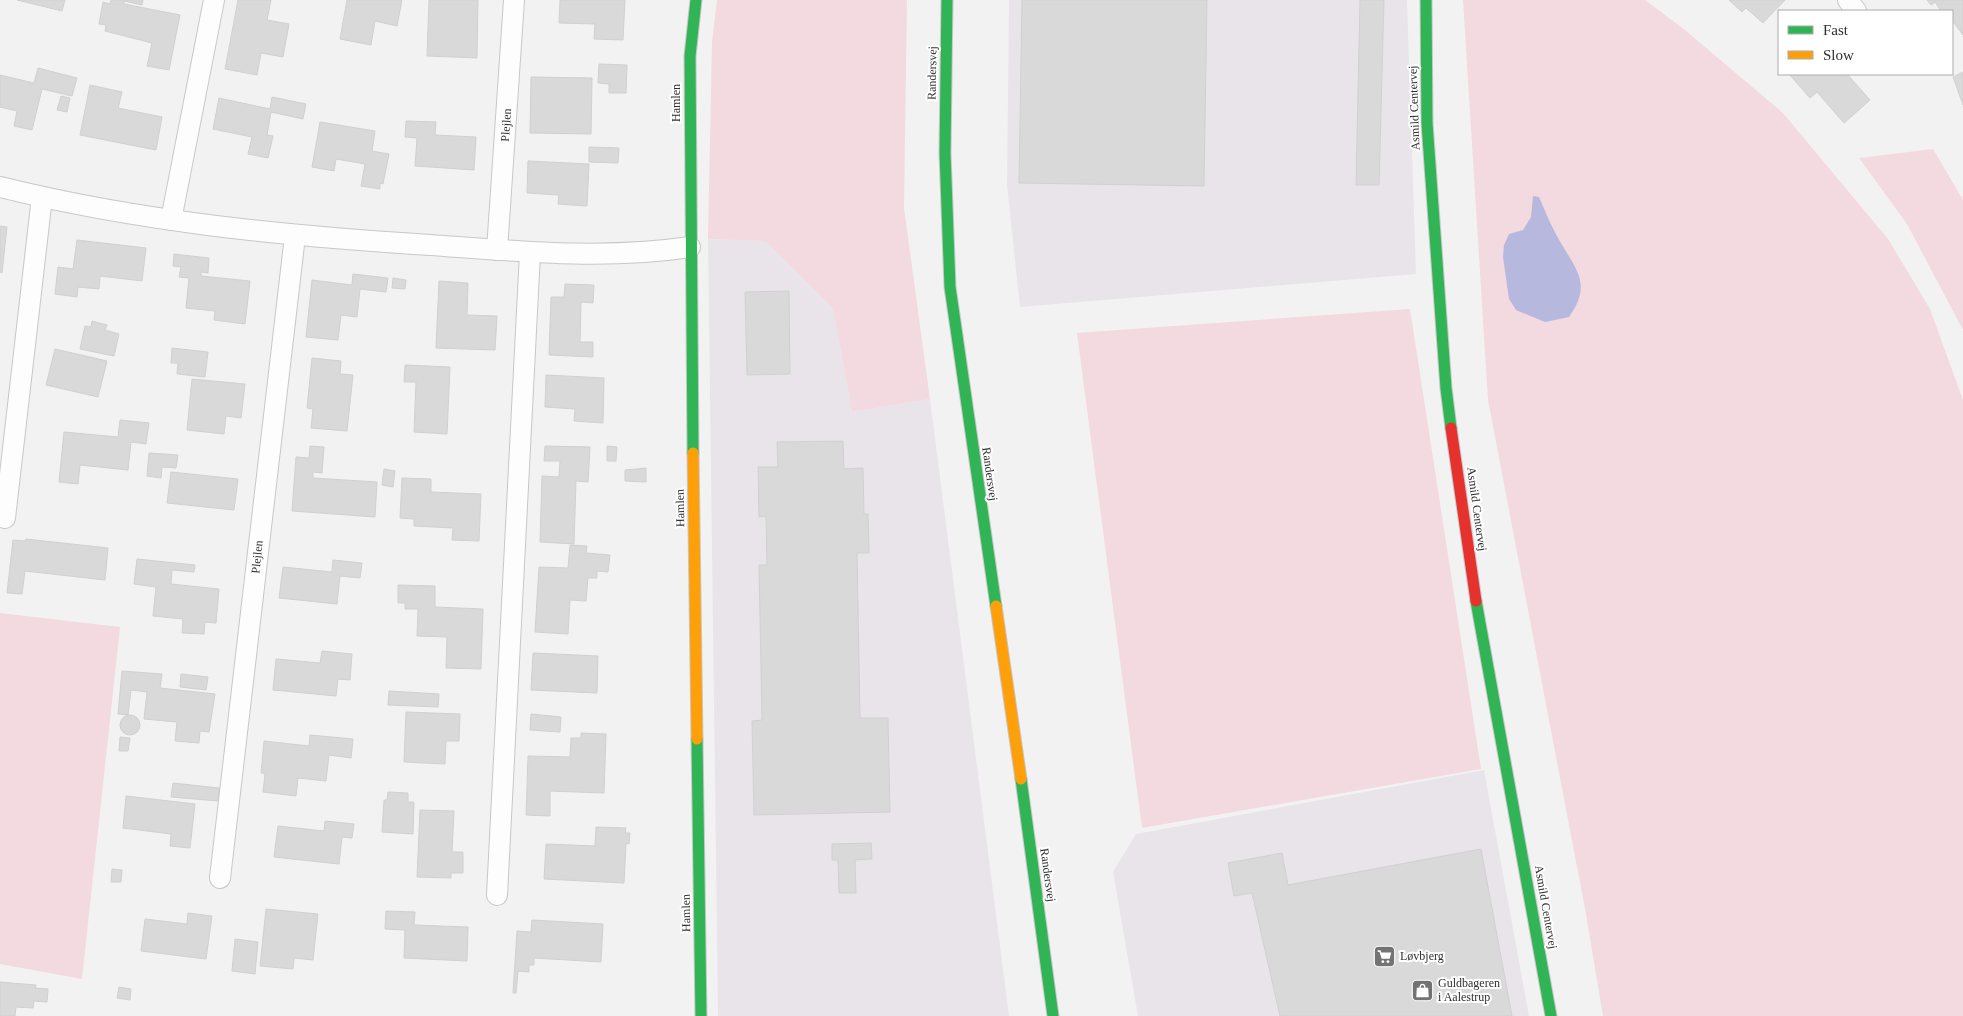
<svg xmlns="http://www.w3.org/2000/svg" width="1963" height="1016" viewBox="0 0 1963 1016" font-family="Georgia,serif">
<rect width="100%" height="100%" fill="#f3f2f3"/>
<!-- built -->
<g fill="#e9e4ea">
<path d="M1009,0H1407L1416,274L1020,307L1007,185Z"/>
<path d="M708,239L765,241L833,309L852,412L930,399L1009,1016H718Z"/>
<path d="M1484,770L1529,1016H1138L1113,872L1136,834Z"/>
</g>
<!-- green -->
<g fill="#f3d9e0">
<path d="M717,0H907L904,208L930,399L852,412L833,309L765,241L708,239L712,42Z"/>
<path d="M1463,0H1645L1685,30L1783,113L1888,239L1930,309L1963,400V1016H1603L1586,914L1488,400Z"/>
<path d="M1933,149L1963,200V330L1907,224L1859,158Z"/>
<path d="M1410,309L1481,769L1142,828L1077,333Z"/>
<path d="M0,613L120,627L82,979L0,964Z"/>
</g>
<!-- water -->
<path fill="#b7b8dd" d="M1533,196L1539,197C1545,210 1550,224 1557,236C1574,268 1594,282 1569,317L1545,322L1516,310L1509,299L1503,257L1504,245L1509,234L1523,230L1531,217Z"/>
<!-- building -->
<g fill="#dad9da" stroke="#d1d0d1">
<path d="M17,0H65L62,11Z"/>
<path d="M111,0H143L142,5L124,1V4L180,15L169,70L147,66L152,43L105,31L106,25L99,24L103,2L110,4Z"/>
<path d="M238,0H271L267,20L289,24L283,57L261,53L257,75L225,69Z"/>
<path d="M347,0H402L397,26L375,21L371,45L340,39Z"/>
<path d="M429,0H478L477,58L427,56Z"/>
<path d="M560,0H625L623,40L594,39L595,24L559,23Z"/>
<path d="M1022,0H1207L1204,186L1019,183Z"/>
<path d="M1360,0H1384L1379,185H1356Z"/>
<path d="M1729,0H1785L1763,23L1746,8L1742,12Z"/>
<path d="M1927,0H1963V35L1952,20V11H1941L1935,2L1931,5Z"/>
<path d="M599,64L627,65L626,93H609V84L598,83Z"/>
<path d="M38,68L77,78L72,96L42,89L32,130L14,126L17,111L0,107V75L34,83Z"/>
<path d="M1963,72V105L1953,77Z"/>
<path d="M1789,74H1847L1870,100L1844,123L1817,92L1810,98Z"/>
<path d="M531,77L592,78L591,134L530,133Z"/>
<path d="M90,85L122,92L118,108L162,117L156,150L80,135Z"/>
<path d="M61,96L70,98L67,112L57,110Z"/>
<path d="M272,97L306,104L303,119L271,112L267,135L273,136L268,158L248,154L252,137L213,129L219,98L270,109Z"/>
<path d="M406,121L436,122L435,135L476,137L474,170L415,166L417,138L405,137Z"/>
<path d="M320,122L375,131L372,151L389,154L383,184L380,183V189L361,186L365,164L336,159L334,171L312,167Z"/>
<path d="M589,147L619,148L618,163L589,162Z"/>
<path d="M528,161L589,164L587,206L558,204L559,195L527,193Z"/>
<path d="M0,226L7,227L2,273L0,272Z"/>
<path d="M77,240L146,248L142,281L100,276L99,289L78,287L77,297L55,294L58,267L73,269Z"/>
<path d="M174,254L209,258L208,273L201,272V276L250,281L245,324L214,320L215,311L186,308L189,278L179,277L181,267L173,266Z"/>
<path d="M353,274L388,278L386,292L360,289L357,317L341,315L338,340L306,337L312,280L352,285Z"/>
<path d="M393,278L406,280L405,289L392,288Z"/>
<path d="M439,281L468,283L467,315L497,316L495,350L436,348Z"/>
<path d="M565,284L594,285L593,303L581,302L580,342H593V357L549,355L551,297H564Z"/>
<path d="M789,291L790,374L747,375L745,292Z"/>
<path d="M92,321L107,325L105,330L119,334L114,356L80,349L85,326L91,327Z"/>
<path d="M172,348L208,352L205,377L177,374L178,363H171Z"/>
<path d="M55,349L107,361L98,397L46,385Z"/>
<path d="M312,358L341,361L340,374L353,375L347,431L311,428L313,409L307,408Z"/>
<path d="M405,365L450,367L447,434L414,432L416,382H404Z"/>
<path d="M546,375L604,378L603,423L574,421L575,409L545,407Z"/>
<path d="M192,379L245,384L241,418L226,416L224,434L187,430Z"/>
<path d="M120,420L149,423L146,444L131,442L128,470L80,465L78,484L59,482L64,432L118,437Z"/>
<path d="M843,441L844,469L863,468L864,514H868L869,553H857L860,718H888L890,812L754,815L752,721L762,720L759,565H767L766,516L759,517L758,467H778L777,442Z"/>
<path d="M310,446L324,447L322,473L313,472V478L377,482L375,517L292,511L296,457L309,458Z"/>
<path d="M545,446L590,447L588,482L576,481L574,544L540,542L542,476L559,477L560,461H544Z"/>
<path d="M607,446L617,447L616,461H607Z"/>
<path d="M149,453L178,455L176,468L162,467L161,478L147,476Z"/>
<path d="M646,468V482L625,481V470Z"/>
<path d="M384,469L395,471L393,487L382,485Z"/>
<path d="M171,472L238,479L234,510L167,503Z"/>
<path d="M402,478L431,479V492L481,494L479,541L452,540L453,528L414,526V519L400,518Z"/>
<path d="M26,539L108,548L105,580L25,571L22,594L7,593L13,540L25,541Z"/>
<path d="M570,545L587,546L586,553L610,555L608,572L597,571V578H588L586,601L570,600L568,634L535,632L539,567L568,568Z"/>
<path d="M137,559L195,565L194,572L172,570L171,584L219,589L216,623L205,622L204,634L182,633L183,619L153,616L156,587L134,584Z"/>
<path d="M333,560L362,563L360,578L340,576L337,604L279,598L283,567L332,572Z"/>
<path d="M398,585L435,586V607L483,609L481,669L446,668L447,637L417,636L418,609H405V603H398Z"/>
<path d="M322,651L352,654L350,680L338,679L336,696L273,690L276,659L320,663Z"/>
<path d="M533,653L598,656L597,693L531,690Z"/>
<path d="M122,671L162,674L160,688L215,694L209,732L200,731L199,743L175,741L177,722L144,719L147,692L131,690L128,715L118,714Z"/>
<path d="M181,674L208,677L206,690L180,687Z"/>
<path d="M389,691L439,694L438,707L388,705Z"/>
<path d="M406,712L460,714L459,741H446L445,764L404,762Z"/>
<path d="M531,714L561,717L560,732L530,730Z"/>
<circle cx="130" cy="725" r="10"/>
<path d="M581,733L606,734L604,793L550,791V816L526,815L528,756L570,757L571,738H581Z"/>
<path d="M310,735L353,739L351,758L329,755L326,781L298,778L296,796L263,792L265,774L261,773L264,741L309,746Z"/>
<path d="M120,737L130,738L128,751H119Z"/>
<path d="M173,783L219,788L218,801L171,797Z"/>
<path d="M388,792L408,793V802H414L413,834L382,832L384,800H387Z"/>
<path d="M126,796L195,804L190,848L170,846L171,834L123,828Z"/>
<path d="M420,810L454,811L452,852H463V873H451V878L417,877Z"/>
<path d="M325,821L354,824L352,838L342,837L339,864L274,857L278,826L324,831Z"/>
<path d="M596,827L626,828L625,833H630L629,844L626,843L624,883L544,879L546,844L595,846Z"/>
<path d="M871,843L872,859L855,860L856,893H839L838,860H832V844Z"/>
<path d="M1481,849L1512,1016H1280L1252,893L1234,896L1228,863L1282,853L1288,885Z"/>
<path d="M112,869L122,870L121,882H111Z"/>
<path d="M266,909L318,914L313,960L294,958L293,969L260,966Z"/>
<path d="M386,911L415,912L414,925L468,927L467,961L404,958L405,930L385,929Z"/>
<path d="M188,913L212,916L206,959L141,951L145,919L187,924Z"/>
<path d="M532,920L603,924L601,962L534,958V965H529V972L518,971L516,993H513L517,931L531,932Z"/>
<path d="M235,939L258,942L255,974L232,971Z"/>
<path d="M0,982L36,985L35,988L48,989L47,1002L34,1001L33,1008L16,1007L15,1016H0Z"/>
<path d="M119,987L131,989L130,1000L117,998Z"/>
</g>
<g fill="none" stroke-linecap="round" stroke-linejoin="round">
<defs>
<g id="street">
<path d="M1848,0L1856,11"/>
<path d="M0,187C141,222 286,236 430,245C515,251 604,260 690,247"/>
<path d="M171,220L214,0"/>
<path d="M497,250L514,0"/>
<path d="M5,518L42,197"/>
<path d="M220,878L295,236"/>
<path d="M497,895L530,253"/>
</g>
<g id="fast">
<path d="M947,0L945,153L950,287L996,606"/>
<path d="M1426,0L1427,123L1446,388L1451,428"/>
<path d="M693,453L690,56L696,0"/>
<path d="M1476,601L1551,1016"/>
<path d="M697,739L701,1016"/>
<path d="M1021,779L1053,1016"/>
</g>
<g id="slow">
<path d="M693,453L697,739"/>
<path d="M996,606L1021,779"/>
</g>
<path id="jam" d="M1451,428L1476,601"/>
</defs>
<!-- street casing -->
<use href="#street" stroke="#c7c7c7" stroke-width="22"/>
<!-- fast casing -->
<use href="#fast" stroke="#c7c7c7" stroke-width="13"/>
<!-- slow casing -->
<use href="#slow" stroke="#c7c7c7" stroke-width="13"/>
<!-- jam casing -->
<use href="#jam" stroke="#c7c7c7" stroke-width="13"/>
<!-- street -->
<use href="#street" stroke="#fdfdfd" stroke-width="20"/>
<!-- fast -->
<use href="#fast" stroke="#30b455" stroke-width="11"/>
<!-- slow -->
<use href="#slow" stroke="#ff9f0a" stroke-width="11"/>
<!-- jam -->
<use href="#jam" stroke="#e5322d" stroke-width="11"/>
</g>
<!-- icons -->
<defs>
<symbol id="supermarket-square" viewBox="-11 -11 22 22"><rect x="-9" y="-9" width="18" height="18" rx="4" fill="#747374" stroke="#fff"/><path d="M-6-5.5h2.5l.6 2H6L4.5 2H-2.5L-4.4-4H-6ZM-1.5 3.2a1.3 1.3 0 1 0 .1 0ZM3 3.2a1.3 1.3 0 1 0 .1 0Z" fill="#fff"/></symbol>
<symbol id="shop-square" viewBox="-11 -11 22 22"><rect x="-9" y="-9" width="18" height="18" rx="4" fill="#747374" stroke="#fff"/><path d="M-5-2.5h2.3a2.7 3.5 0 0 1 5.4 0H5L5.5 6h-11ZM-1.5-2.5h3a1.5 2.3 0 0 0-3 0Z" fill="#fff"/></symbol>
</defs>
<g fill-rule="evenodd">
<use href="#supermarket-square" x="1372" y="944" width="25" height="25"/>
<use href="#shop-square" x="1410" y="978" width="25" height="25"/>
</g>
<g text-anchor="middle" stroke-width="4" stroke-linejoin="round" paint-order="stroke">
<!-- street labels -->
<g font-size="12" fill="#302f30" stroke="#fff">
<text transform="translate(932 73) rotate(-89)" y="4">Randersvej</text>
<text transform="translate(676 103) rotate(-90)" y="4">Hamlen</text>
<text transform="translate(1414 108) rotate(-92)" y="4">Asmild Centervej</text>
<text transform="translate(506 125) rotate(-86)" y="4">Plejlen</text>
<text transform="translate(990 474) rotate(82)" y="4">Randersvej</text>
<text transform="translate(680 508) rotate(-91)" y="4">Hamlen</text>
<text transform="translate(1477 509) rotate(82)" y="4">Asmild Centervej</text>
<text transform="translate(257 557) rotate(-84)" y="4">Plejlen</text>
<text transform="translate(1048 875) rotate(82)" y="4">Randersvej</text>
<text transform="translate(1546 907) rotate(80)" y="4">Asmild Centervej</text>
<text transform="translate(686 913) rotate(-91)" y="4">Hamlen</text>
</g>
<!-- poi labels -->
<g font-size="12" fill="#302f30" stroke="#fff" text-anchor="start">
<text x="1400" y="960">Løvbjerg</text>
<text x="1438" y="987">Guldbageren<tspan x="1438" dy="14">i Aalestrup</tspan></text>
</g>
</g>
<!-- legend -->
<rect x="1778" y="10" width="175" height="65" fill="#ffffff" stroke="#acacac"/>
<rect x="1788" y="26" width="25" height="8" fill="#30b455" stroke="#acacac"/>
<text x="1823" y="35" font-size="15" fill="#302f30">Fast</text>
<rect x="1788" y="51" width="25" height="8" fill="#ff9f0a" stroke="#acacac"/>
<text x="1823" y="60" font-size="15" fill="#302f30">Slow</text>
</svg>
